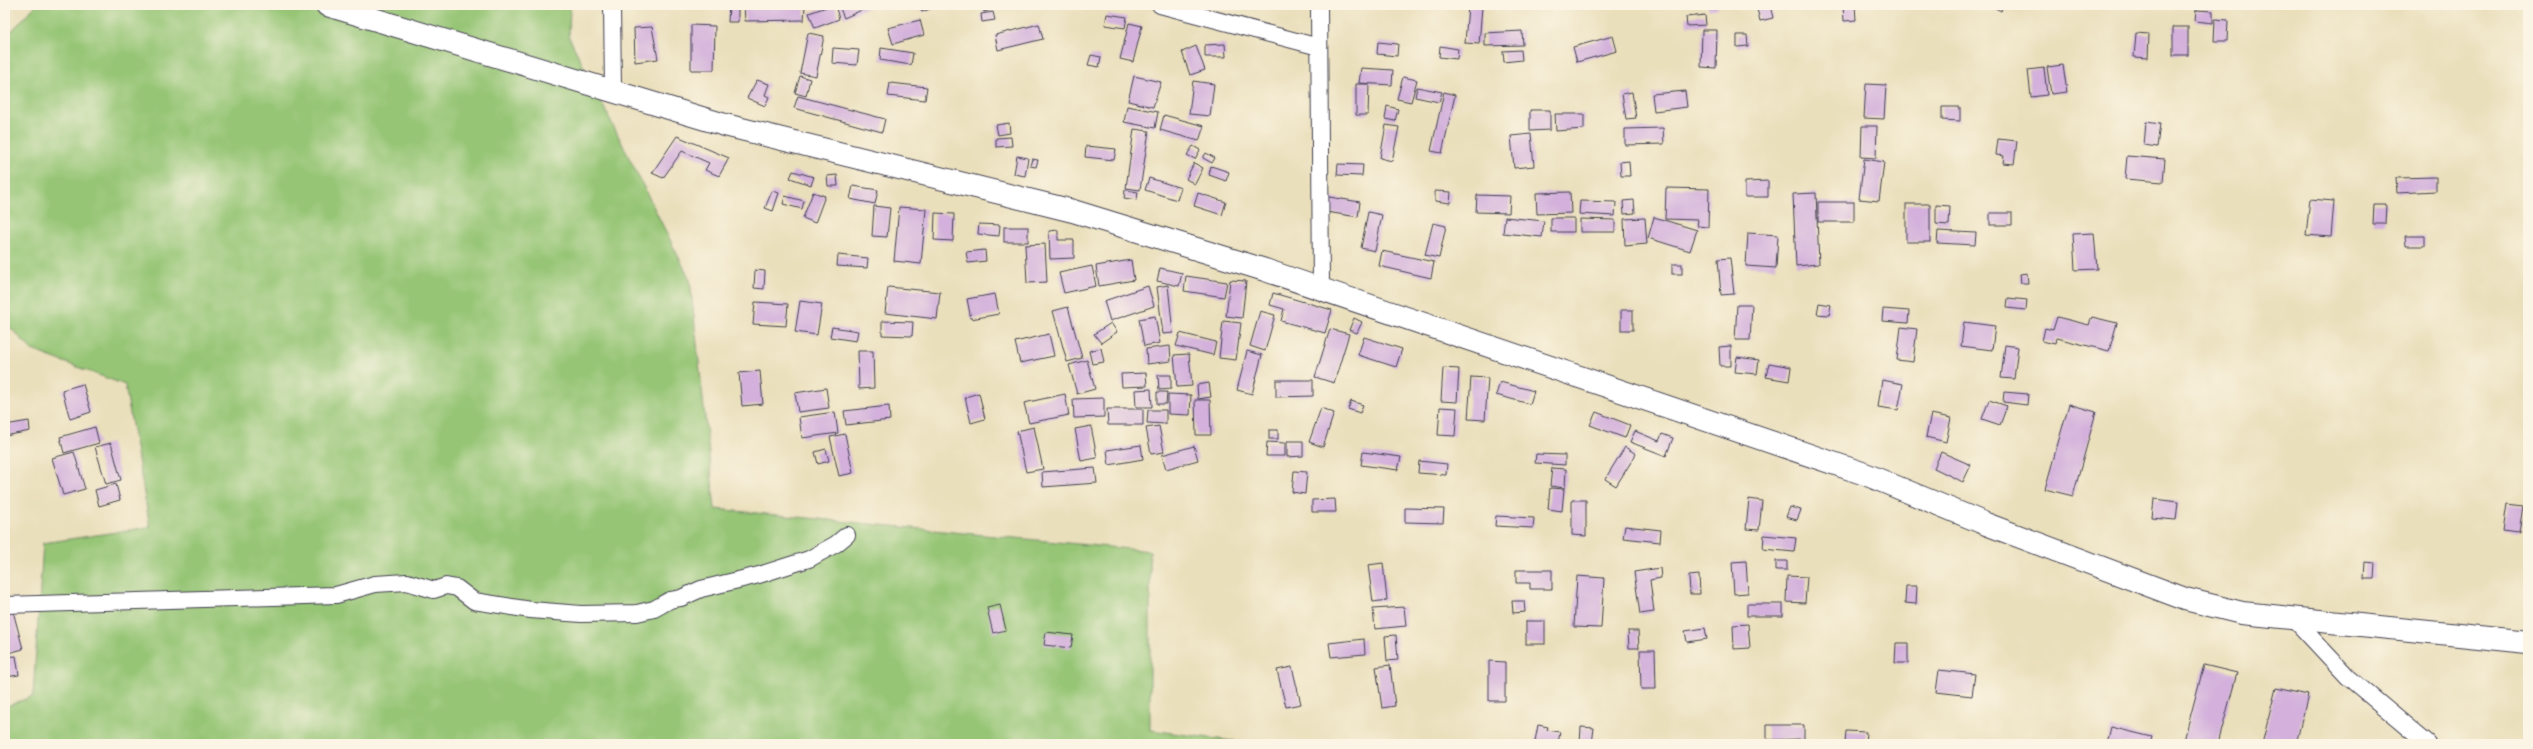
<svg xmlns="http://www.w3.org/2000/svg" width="2533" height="749" viewBox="0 0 2533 749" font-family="'Balsamiq Sans',sans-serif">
<rect width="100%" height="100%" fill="#fcf5e5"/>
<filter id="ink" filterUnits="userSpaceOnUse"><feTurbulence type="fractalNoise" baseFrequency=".025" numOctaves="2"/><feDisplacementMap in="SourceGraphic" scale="8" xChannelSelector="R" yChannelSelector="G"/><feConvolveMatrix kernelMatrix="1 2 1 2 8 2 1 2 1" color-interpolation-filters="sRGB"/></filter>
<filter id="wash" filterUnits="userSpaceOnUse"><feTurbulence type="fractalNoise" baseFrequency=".012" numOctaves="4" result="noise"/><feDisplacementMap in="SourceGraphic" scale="16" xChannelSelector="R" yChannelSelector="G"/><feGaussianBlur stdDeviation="0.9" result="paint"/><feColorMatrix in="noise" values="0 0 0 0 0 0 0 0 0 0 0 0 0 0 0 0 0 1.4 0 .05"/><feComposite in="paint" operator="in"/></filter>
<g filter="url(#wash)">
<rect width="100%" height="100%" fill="#eadfbb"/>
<!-- green -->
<path fill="#95c574" stroke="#5c7458" d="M36,5H570L569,37L690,280L715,509L1150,551V730L1255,744H5V707L33,696L43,543L150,527L125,385L32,350L5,322V38Z"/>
<g id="blocks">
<!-- building -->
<g fill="#d3b1dc">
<path d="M632,5H643V8H631Z"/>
<path d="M729,5H738V22H728Z"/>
<path d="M832,5H835L839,19L815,28L809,13Z"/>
<path d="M873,5L844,18L839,6L840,5Z"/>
<path d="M919,5H934L935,7L922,12Z"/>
<path d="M982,5H998L999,7L984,12Z"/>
<path d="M1708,5H1718V8L1709,10Z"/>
<path d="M1756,5H1770L1773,18L1760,21Z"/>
<path d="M1843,5H1855L1856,20L1844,21Z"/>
<path d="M1990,5H2003L2001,11Z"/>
<path d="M744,6H805L804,20L745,21Z"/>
<path d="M1468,6L1482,7L1479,44L1465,43Z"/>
<path d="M2196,10L2213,11V23L2195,21Z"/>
<path d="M993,12L995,20L982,22L981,14Z"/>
<path d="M1107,14L1127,17L1125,28L1105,25Z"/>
<path d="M1705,15L1706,25L1687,26L1686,17Z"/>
<path d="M2215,19L2228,20L2227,41H2214Z"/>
<path d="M920,20L924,35L893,44L888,28Z"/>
<path d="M1129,23L1142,26L1133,62L1120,59Z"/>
<path d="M1039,24L1043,39L998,50L995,35Z"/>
<path d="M691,25L715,26L714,70H691Z"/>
<path d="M652,27L658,59L635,62L634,28Z"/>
<rect x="2173" y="27" width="15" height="28"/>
<path d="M1702,30H1717L1716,68L1701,67Z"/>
<path d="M1522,31L1523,45L1485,46V33Z"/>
<path d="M808,33L824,36L816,76L800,73Z"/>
<path d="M2136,33L2149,34L2148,58L2134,57Z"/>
<path d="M1737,35H1747L1748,46L1737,47Z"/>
<path d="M1613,36L1617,51L1577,62L1573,47Z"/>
<path d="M1378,42L1398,44L1397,56L1377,54Z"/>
<path d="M1225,44L1226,57H1205V45Z"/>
<path d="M1196,46L1205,70L1190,75L1182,52Z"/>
<path d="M1440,46L1458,49L1457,59L1439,57Z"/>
<path d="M833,48L859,50L857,65L832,63Z"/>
<path d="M881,48L913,53L911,65L880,60Z"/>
<path d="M1521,50L1522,60L1504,62L1503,51Z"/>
<path d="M1091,55L1101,57L1099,67L1088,65Z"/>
<path d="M2063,65L2067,92L2051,94L2047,67Z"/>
<path d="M1361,68L1393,70L1392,85L1359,83Z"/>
<path d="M2044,68L2047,95L2031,97L2028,70Z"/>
<path d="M800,76L810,79L806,96L795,93Z"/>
<path d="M1134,76L1161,82L1153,107L1128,101Z"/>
<path d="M1403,77L1417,80L1411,102L1397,99Z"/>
<path d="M757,80L769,84L765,95L769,97L765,106L747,98Z"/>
<path d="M1193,81L1214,84L1210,116L1189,114Z"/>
<path d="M890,83L927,87L925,100L888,96Z"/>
<path d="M1356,84H1369L1368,115H1356Z"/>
<path d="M1866,84L1886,85L1884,119L1864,118Z"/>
<path d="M1417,87L1442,92L1439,102L1415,97Z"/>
<path d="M1685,91L1687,107L1654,111L1652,94Z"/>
<path d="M1444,92L1455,95L1442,153L1431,151Z"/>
<path d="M1632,92L1636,118L1626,119L1622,94Z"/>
<path d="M798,96L885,119L882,132L794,108Z"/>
<path d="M1127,106L1158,112L1155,128L1124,122Z"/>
<path d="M1387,106L1398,109L1395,121L1385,119Z"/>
<path d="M1942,107H1960V121L1942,120Z"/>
<path d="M1530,110H1550V130L1530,131Z"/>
<path d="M1555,114H1584V129L1556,131Z"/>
<path d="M1164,115L1204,126L1199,141L1160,130Z"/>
<path d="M2146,122L2160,124L2157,147L2144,145Z"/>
<path d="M1009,123L1010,133L998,135L996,125Z"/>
<path d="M1386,125L1399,127L1392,161L1380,158Z"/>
<path d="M1862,126H1877L1876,158L1861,157Z"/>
<path d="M1663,128L1664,144L1625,145V129Z"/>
<path d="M1134,129L1149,131L1140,190L1126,188Z"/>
<path d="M1531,134L1534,166L1514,168L1511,136Z"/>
<path d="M677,136L729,158L719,176L705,170L709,163L682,151L663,178L652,173Z"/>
<path d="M1011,137L1012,146L996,147V138Z"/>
<path d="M1998,139L2017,141L2014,164L2003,163L2004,156L1996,155Z"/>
<path d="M1086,146L1116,149L1114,160L1085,157Z"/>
<path d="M1193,146L1200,150L1195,159L1187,155Z"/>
<path d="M1206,153L1215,158L1212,163L1203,158Z"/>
<path d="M1017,156L1028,158L1025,176L1014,174Z"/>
<path d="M2127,156L2165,159L2163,182L2125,179Z"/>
<path d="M1032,159L1038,160L1036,167L1030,166Z"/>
<path d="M1864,159L1884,162L1879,201L1859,199Z"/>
<path d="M1629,161L1630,176H1621L1620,162Z"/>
<path d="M1194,163L1203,168L1195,184L1186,179Z"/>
<path d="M1338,164L1363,165L1362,176L1337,175Z"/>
<path d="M1211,166L1229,172L1226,181L1209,175Z"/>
<path d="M793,171L814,177L811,185L790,178Z"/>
<path d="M837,175L838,186H828L827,176Z"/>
<path d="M2436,177V191L2397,193L2396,178Z"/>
<path d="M1149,178L1181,188L1177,200L1145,190Z"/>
<path d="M1768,181V197H1745V182Z"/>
<path d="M853,186L878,190L875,204L850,199Z"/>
<path d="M1666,188L1709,189L1708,227L1697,226L1698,220L1665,219Z"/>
<path d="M1125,190L1138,192L1137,200L1124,198Z"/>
<path d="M772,191L779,193L773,211L765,208Z"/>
<path d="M1435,191L1451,192L1450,203L1435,201Z"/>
<path d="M813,192L825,196L815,223L803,218Z"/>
<path d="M1570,192L1571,213L1537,214L1536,193Z"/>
<path d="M1198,193L1226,202L1222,215L1194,206Z"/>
<path d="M1816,193L1819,264L1796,266L1793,194Z"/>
<path d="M1477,195L1510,196L1509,213L1476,212Z"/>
<path d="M785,196L804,201L802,209L783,204Z"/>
<path d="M1323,196L1360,202L1358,217L1320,211Z"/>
<path d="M2310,199L2334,201L2331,237L2306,235Z"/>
<path d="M1634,200L1635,213L1624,214L1623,201Z"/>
<path d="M1580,201L1616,202L1615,216L1579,214Z"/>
<rect x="1818" y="202" width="36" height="20"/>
<rect x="1906" y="204" width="24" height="38"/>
<path d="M2374,204H2386L2385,224H2373Z"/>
<path d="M1936,205L1950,206L1949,225L1936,224Z"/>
<path d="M874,206L890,208L887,237L872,236Z"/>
<path d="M899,207L926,209L921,264L894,261Z"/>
<path d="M1368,212L1382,215L1375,251L1361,248Z"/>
<path d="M935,213L954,214L953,241L934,240Z"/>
<rect x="1990" y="213" width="22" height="12"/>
<path d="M1505,217L1544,221L1542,237L1503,233Z"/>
<path d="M1654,217L1697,230L1690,251L1648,238Z"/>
<rect x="1551" y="218" width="23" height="14"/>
<path d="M1645,218L1647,244L1625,246L1624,219Z"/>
<path d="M1580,219L1615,220V232H1580Z"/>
<path d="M1433,223L1446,226L1439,258L1425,255Z"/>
<path d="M979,224L1000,225L999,236L978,234Z"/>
<rect x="1004" y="227" width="24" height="15"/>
<path d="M1058,230V240H1074V258L1050,259L1049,231Z"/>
<path d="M1938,231L1976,233L1975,245L1937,243Z"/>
<path d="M1748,233L1778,235L1776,268L1746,266Z"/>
<path d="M2094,233L2097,269L2075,270L2073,234Z"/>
<path d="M2405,236H2425V246H2406Z"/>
<path d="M1045,244L1047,282L1027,283L1025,245Z"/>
<path d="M985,250L986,261L968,263L966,252Z"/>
<path d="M1382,251L1434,262L1431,278L1379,266Z"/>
<path d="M838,255L868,258L867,268L837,266Z"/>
<path d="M1730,258L1734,294L1721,295L1718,259Z"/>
<path d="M1131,260L1134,280L1099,286L1096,266Z"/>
<rect x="1672" y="264" width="10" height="10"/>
<path d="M1092,266L1096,286L1064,293L1059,273Z"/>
<path d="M1160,268L1182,273L1179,286L1157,281Z"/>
<path d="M755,270L765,271L764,289L754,288Z"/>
<path d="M2027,273L2028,283H2021L2020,274Z"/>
<path d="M1186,276L1227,282L1224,297L1184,291Z"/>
<path d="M1230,280L1246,281L1242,318L1226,316Z"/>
<path d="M1168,285L1173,333L1163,334L1157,287Z"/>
<path d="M1148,286L1154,306L1110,321L1104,301Z"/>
<path d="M888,287L940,292L937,319L885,313Z"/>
<path d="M1273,293L1332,310L1325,333L1281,321L1284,309L1270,305Z"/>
<path d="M995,294L999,314L971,319L967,299Z"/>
<path d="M2008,298L2027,300L2026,310L2007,308Z"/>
<path d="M800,301L822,304L817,335L795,332Z"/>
<path d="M755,302L788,304L786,326L753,324Z"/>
<path d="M1819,303L1831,305L1829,315L1817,314Z"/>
<path d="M1737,305H1752L1750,340H1735Z"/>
<path d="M1068,307L1082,358L1067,362L1053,311Z"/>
<path d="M1883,309L1909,311L1908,323L1882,321Z"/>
<rect x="1621" y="310" width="12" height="20"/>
<path d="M1260,311L1275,315L1265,351L1250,346Z"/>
<path d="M1155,316L1160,343L1144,346L1139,319Z"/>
<path d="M2057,317L2089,325L2092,317L2117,323L2109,351L2056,338L2055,344L2042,341L2045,328L2053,330Z"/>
<path d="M1354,318L1362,322L1357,333L1349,330Z"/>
<path d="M882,321L913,322L912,336L882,335Z"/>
<path d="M1223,321L1241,323L1236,360L1219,358Z"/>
<path d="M1964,322L1995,326L1992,350L1961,346Z"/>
<path d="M1111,323L1117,332L1101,343L1094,334Z"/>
<path d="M832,327L858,331L856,341L830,337Z"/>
<path d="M1901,327L1917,329L1913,362L1897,360Z"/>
<path d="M1330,329L1349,334L1334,383L1315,377Z"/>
<path d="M1180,333L1216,342L1213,355L1176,346Z"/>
<path d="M1049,334L1054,356L1020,363L1015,342Z"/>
<path d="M1364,337L1402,349L1396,367L1358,355Z"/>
<path d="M2005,345L2018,347L2014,379L2001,378Z"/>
<path d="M1170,346L1171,361L1147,364L1146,349Z"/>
<path d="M1731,346V366H1720L1719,347Z"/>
<path d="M1101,348L1104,362L1092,364L1089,351Z"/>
<path d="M858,351H873L874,388L859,389Z"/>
<path d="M1247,351L1262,355L1252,394L1237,390Z"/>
<path d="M1189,354L1192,386L1177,387L1174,355Z"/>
<path d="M1737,357L1759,360L1757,374L1735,372Z"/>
<path d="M1087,360L1095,389L1077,394L1069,365Z"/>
<path d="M1769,363L1791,367L1789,381L1766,377Z"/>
<path d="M1443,368L1459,369L1457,402L1441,401Z"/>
<path d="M760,371L763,404L742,406L739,373Z"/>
<path d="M1146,373L1147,386L1122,387L1121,374Z"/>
<path d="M1158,375H1171V389L1159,390Z"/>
<path d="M1471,377L1488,378L1485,420L1468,419Z"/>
<path d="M1276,380H1313V396L1276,397Z"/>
<path d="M1882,380L1903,384L1898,410L1878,407Z"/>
<path d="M1500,382L1534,391L1530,404L1496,395Z"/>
<path d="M1209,383L1211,397L1198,399L1197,385Z"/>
<path d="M83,384L91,412L70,419L62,390Z"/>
<path d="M826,388L829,408L798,412L795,393Z"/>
<path d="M1151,389L1152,407H1136L1135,390Z"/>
<path d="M1157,392H1167L1166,404H1157Z"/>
<path d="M2004,392L2028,394L2027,405L2003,402Z"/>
<path d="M979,393L985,419L971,423L965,397Z"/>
<path d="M1065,394L1069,415L1029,423L1024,403Z"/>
<path d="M1168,394L1191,395L1190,415L1168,414Z"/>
<path d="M1104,398V417L1074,418L1073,399Z"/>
<path d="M1195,400H1210L1211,435H1196Z"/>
<path d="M1989,400L2007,406L2000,425L1982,419Z"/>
<path d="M1351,401L1363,405L1360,413L1348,409Z"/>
<path d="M2069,404L2096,412L2073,496L2045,489Z"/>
<path d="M889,406L890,420L846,425L844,411Z"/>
<path d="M1440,407L1457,408L1455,436L1438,435Z"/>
<path d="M1321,408L1334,413L1323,447L1309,442Z"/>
<path d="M1107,409H1143V425H1108Z"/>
<path d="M1148,410H1166V424L1147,423Z"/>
<path d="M835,412L838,433L802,438L799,417Z"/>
<path d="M1596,412L1630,425L1625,438L1590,425Z"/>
<path d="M1931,414L1951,418L1946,442L1926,437Z"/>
<path d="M29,421L30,431L5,436V425Z"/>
<path d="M1091,426L1097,458L1081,461L1075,429Z"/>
<path d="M1159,426L1164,452L1151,454L1146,428Z"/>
<path d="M95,427L99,443L64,453L60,437Z"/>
<path d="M1034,427L1043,469L1026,472L1017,431Z"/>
<rect x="1269" y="430" width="9" height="9"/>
<path d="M1635,431L1659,441L1662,434L1673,438L1666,456L1630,442Z"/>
<path d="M845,434L853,473L839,476L830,437Z"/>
<path d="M1287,441H1303V456L1287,457Z"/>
<path d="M1267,442L1285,443V456H1266Z"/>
<path d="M111,443L121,480L106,484L95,447Z"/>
<path d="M1141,445L1143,459L1109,465L1107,450Z"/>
<path d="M1194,446L1198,460L1166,469L1162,455Z"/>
<path d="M1625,447L1636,454L1616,486L1605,479Z"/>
<path d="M826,449L829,461L818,464L815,452Z"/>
<path d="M74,452L85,489L63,495L52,458Z"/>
<path d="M1363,452L1401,457L1398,470L1361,465Z"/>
<path d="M1941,452L1971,465L1963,482L1934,468Z"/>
<path d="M1536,454L1565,455V465L1535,463Z"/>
<path d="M1419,461L1447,464L1446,475L1418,473Z"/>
<path d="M1095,468L1097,483L1043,487L1042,472Z"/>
<path d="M1552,468L1566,469L1565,488L1550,486Z"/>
<path d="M1294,471L1307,472L1305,494L1292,492Z"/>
<path d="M116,484L120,500L99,506L95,490Z"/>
<path d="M1550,488L1564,489L1562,511L1548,509Z"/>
<path d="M1335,499L1336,512H1312V500Z"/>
<path d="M1749,499L1762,501L1759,530L1746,529Z"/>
<path d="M2154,499L2178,502L2176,520L2152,518Z"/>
<path d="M1572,500H1586V536L1572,535Z"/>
<path d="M5,501L8,511L5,512Z"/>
<path d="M2507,504L2523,506L2519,532L2503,530Z"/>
<path d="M1790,507L1801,510L1797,520L1786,517Z"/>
<path d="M1405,508L1444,509L1443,523L1405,522Z"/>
<path d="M1496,516L1534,518L1533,528L1495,526Z"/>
<path d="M1625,526L1661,530L1660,542L1623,538Z"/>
<path d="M1764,535L1796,538L1794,552L1763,549Z"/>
<path d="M1746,561L1748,593L1734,594L1732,562Z"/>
<rect x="1776" y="561" width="11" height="9"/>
<path d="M2365,562L2375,563L2374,579H2364Z"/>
<path d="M1383,563L1387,600L1373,602L1368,565Z"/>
<path d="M1660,568L1661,578L1650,580L1654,612L1640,614L1634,572Z"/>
<path d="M1516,570H1552V589H1530V583H1516Z"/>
<path d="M1699,575L1700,594H1690L1689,576Z"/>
<path d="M1577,576L1604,578L1601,628L1574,627Z"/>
<path d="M1787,576L1807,577L1805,603L1786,602Z"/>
<path d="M1906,586H1917L1916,604L1905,603Z"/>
<path d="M1512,601H1524L1525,612L1513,613Z"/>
<rect x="1747" y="604" width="36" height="12"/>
<path d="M1000,605L1006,630L993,633L987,608Z"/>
<path d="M1404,607L1406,626L1375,629L1373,609Z"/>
<path d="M13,611L23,649L5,654V614Z"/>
<rect x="1526" y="621" width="19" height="23"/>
<path d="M1748,624L1750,648L1734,649L1733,625Z"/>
<path d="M1705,628L1707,639L1687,642L1685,631Z"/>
<path d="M1628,631H1638L1639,648H1629Z"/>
<path d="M1046,632L1073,635L1071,648L1044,645Z"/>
<path d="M1396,635L1398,660L1387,661L1385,636Z"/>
<path d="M1364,639L1365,654L1331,657L1329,643Z"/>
<path d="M1896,643H1908V663H1895Z"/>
<path d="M1640,650H1655L1656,689H1641Z"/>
<path d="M16,656L19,675L5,677V657Z"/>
<path d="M1489,661L1505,662V701H1489Z"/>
<path d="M1390,665L1395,706L1382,708L1376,667Z"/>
<path d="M2204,665L2237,673L2218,744H2183Z"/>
<path d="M1292,667L1301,704L1286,707L1277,670Z"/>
<path d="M1939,670L1975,674L1972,696L1936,692Z"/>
<path d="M2276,688L2308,695L2296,744H2262Z"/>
<path d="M1538,725L1548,727L1547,730L1560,732L1558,744L1535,741Z"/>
<path d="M1767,725H1804V739L1767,740Z"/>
<path d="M1581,727L1594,728L1592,744H1580Z"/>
<path d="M2111,727L2152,737L2150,744H2107Z"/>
<path d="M1846,731L1866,732L1865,744H1845Z"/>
</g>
</g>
</g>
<g filter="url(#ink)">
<use href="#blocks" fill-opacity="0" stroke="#403e4e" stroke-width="1"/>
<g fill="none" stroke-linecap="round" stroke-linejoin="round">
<defs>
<g id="minor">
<path d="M612,5L613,91"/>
<path d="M1160,5L1319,47"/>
<path d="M1319,5L1321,289"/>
<path d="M5,605L336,595L375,584L407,582L434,590L446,586L457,588L474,601L531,610L581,614L637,613L654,609L670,600L681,598L701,589L759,575L809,559L836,544L847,535"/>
<path d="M2293,618L2348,677L2428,744"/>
</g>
<path id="secondary" d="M327,5L725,125L1073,211L1265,270L1865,474L1986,524L2185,599L2242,613L2528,642"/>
</defs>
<!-- minor casing -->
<use href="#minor" stroke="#403e4e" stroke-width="18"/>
<!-- secondary casing -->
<use href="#secondary" stroke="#403e4e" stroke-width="24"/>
<!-- minor -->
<use href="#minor" stroke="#fff" stroke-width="16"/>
<!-- secondary -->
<use href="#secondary" stroke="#fff" stroke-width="22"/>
</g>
</g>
<!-- margin -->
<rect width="2533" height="749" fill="none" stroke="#fcf5e5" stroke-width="20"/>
</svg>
